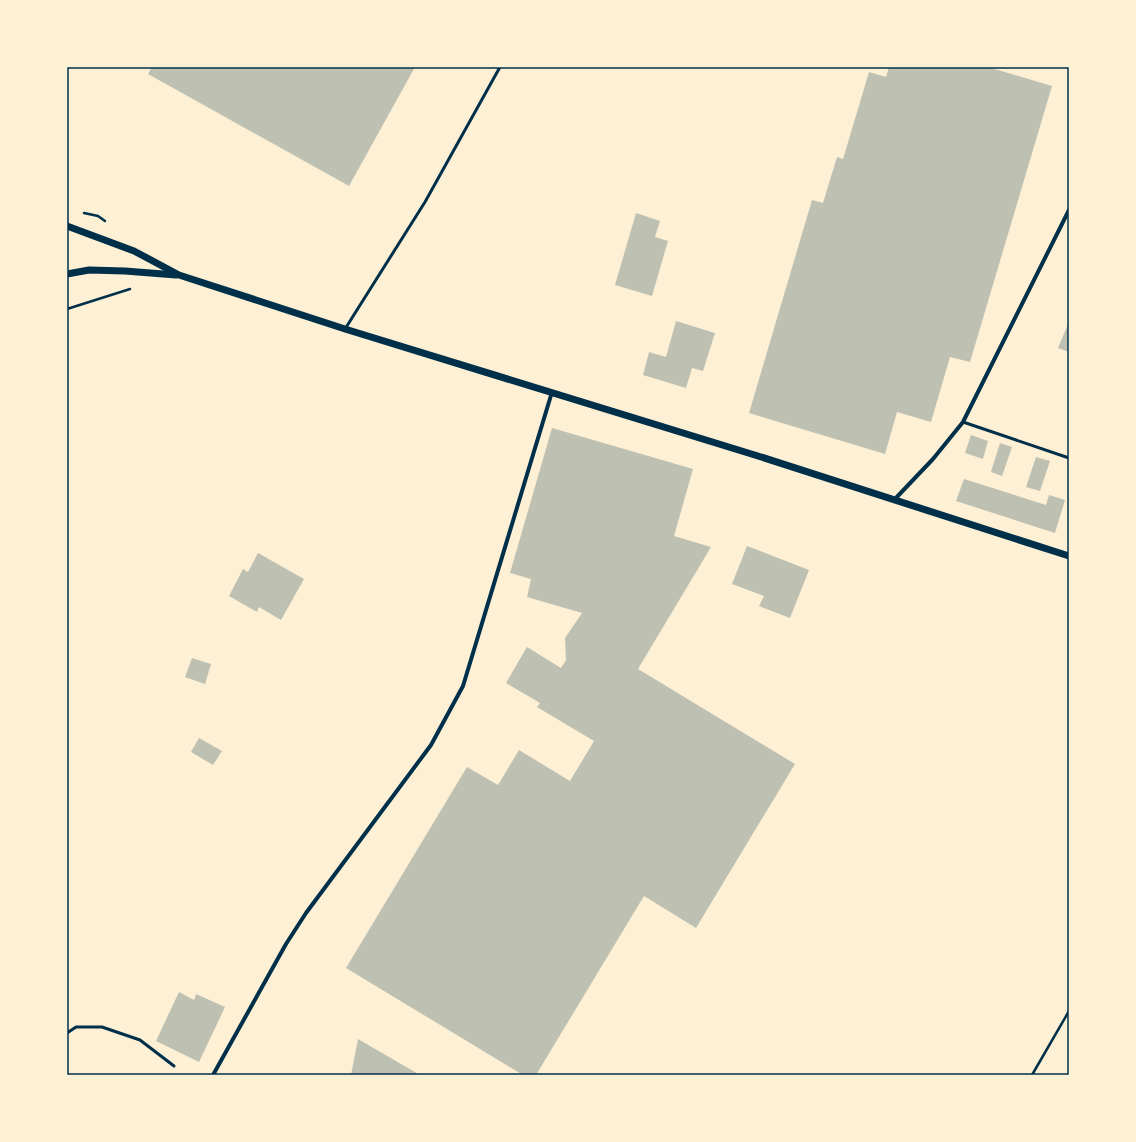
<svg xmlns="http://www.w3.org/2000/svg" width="1136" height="1142" viewBox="0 0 1136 1142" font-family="'Source Sans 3',sans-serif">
<rect width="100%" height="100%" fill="#fdf0d5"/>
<!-- building -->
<g fill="#bec0b2">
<path d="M152,67H415L349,186L148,74Z"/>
<path d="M889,67H988L1052,86L970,362L950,357L931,422L897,412L885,454L749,413L812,200L823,203L837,157L843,159L869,72L886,77Z"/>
<path d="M636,213L660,221L655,237L668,241L652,296L615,285Z"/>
<path d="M676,321L715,333L703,371L692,368L686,388L643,375L649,352L666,357Z"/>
<path d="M1069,322V352L1058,348Z"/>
<path d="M552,428L693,469L674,536L711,547L638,669L795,764L696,928L644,896L536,1075H523L346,968L467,767L498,785L519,750L570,781L594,741L537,707L540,703L506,683L527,647L561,668L566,660L565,638L582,613L527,597L531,579L510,573Z"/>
<path d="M971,435L988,441L983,459L965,453Z"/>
<path d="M1000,443L1012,447L1002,476L991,472Z"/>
<path d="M1036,457L1050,461L1040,491L1026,487Z"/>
<path d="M964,479L1046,505L1049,495L1065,500L1055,533L956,501Z"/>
<path d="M747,546L809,570L790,618L759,606L764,596L732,584Z"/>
<path d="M258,553L304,579L281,620L259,607L257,612L229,596L243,569L248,572Z"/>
<path d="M192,658L211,664L205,684L185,677Z"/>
<path d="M199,738L222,751L213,765L191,752Z"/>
<path d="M179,992L194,1000L196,994L225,1007L199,1062L156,1041Z"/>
<path d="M358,1039L420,1075H351Z"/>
</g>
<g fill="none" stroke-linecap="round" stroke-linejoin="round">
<!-- path -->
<g stroke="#003049" stroke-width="2.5">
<path d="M84,213L98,216L105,221"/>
<path d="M67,309L130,289"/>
<path d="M1032,1075L1069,1011"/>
</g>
<!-- service -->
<g stroke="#003049" stroke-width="3">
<path d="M345,329L425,202L500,67"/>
<path d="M963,422L1069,458"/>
<path d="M67,1033L76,1027H102L140,1040L174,1066"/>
</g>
<!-- minor -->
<g stroke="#003049" stroke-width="4">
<path d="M894,500L933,459L963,422L1069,210"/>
<path d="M213,1075L286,944L306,913L431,745L463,686L552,392"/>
</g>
<!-- tertiary -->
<g stroke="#003049" stroke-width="7">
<path d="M67,226L134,251L179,275L345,329L758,456L1069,556"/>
<path d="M67,274L89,270L125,271L176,275"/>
</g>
</g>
<!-- border -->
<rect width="1136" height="1142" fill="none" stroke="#fdf0d5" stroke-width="136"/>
<rect x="68" y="68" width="1000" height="1006" fill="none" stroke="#003049" stroke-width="1.5"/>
</svg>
